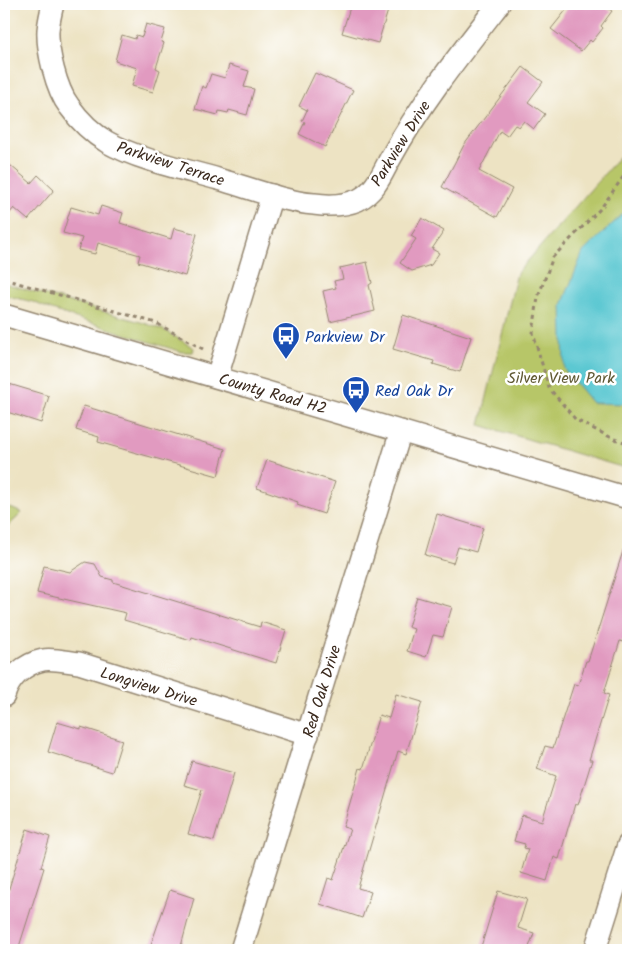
<svg xmlns="http://www.w3.org/2000/svg" width="632" height="954" viewBox="0 0 632 954" font-family="Kalam,sans-serif">
<rect width="100%" height="100%" fill="#fff"/>
<filter id="ink" filterUnits="userSpaceOnUse"><feTurbulence type="fractalNoise" baseFrequency=".02" numOctaves="2"/><feDisplacementMap in="SourceGraphic" scale="10" xChannelSelector="R" yChannelSelector="G"/><feConvolveMatrix kernelMatrix="1 2 1 2 8 2 1 2 1" color-interpolation-filters="sRGB"/></filter>
<filter id="wash" filterUnits="userSpaceOnUse"><feTurbulence type="fractalNoise" baseFrequency=".0096" numOctaves="4" result="noise"/><feDisplacementMap in="SourceGraphic" scale="20" xChannelSelector="R" yChannelSelector="G"/><feGaussianBlur stdDeviation="1.12" result="paint"/><feColorMatrix in="noise" values="0 0 0 0 0 0 0 0 0 0 0 0 0 0 0 0 0 1.4 0 .05"/><feComposite in="paint" operator="in"/></filter>
<g filter="url(#wash)">
<rect width="100%" height="100%" fill="#ede3c3"/>
<!-- green -->
<g fill="#b7c668" stroke="#797843">
<path d="M628,147V469L480,425L517,273Z"/>
<path d="M4,283L144,323L164,330L194,348L193,352H182L137,338L52,310L33,302L4,295Z"/>
<path d="M4,505L22,513L4,530Z"/>
</g>
<!-- water -->
<path fill="#5cc8d2" stroke="#4c7978" d="M628,209V404L592,403L564,369L562,305L583,252Z"/>
<g id="blocks">
<!-- building -->
<g fill="#e19ac0">
<path d="M351,4H390L378,43L342,33Z"/>
<path d="M571,4H602L612,11L601,26L603,28L592,42L590,40L581,51L551,29Z"/>
<path d="M146,24L165,29L161,42L164,43L156,68L160,70L153,92L132,86L137,68L115,61L122,35L135,39L136,35L142,37Z"/>
<path d="M229,65L249,71L244,87L254,89L247,115L229,110L228,113L219,111L218,115L195,109L202,86L206,88L211,74L225,78Z"/>
<path d="M523,67L543,82L528,102L545,114L534,129L524,121L519,127L515,125L507,136L500,131L479,171L512,189L497,217L442,187L464,145Z"/>
<path d="M315,73L353,90L325,147L299,134L305,122L302,121L307,110L299,106Z"/>
<path d="M4,160L31,183L38,175L54,190L28,220L14,208L4,220Z"/>
<path d="M101,206L123,213L120,223L171,239L174,228L197,234L185,276L138,262L140,255L98,243L95,254L78,250L82,238L63,233L71,207L98,215Z"/>
<path d="M422,218L444,231L432,249L439,253L431,265L412,271L400,263L416,239L411,236Z"/>
<path d="M367,262L372,283L369,285L375,311L330,322L323,291L336,288L334,281L343,279L340,268Z"/>
<path d="M403,315L471,337L460,372L433,364L434,361L393,349Z"/>
<path d="M9,384L49,396L41,423L4,411V401Z"/>
<path d="M84,406L225,449L218,476L98,442L99,437L76,430Z"/>
<path d="M267,460L335,482L324,514L297,505L298,502L257,488Z"/>
<path d="M437,514L483,528L476,552L458,547L453,563L425,555Z"/>
<path d="M624,548H628V643L620,641L604,693L609,695L589,760H592L578,805L575,804L559,859L554,857L547,881L521,873L528,849L524,848L525,844L514,841L522,815L542,821L556,776L537,769L545,746L553,748L574,684L578,685L586,661H588Z"/>
<path d="M85,562L95,564L102,577L113,580V582L260,627L261,622L286,630L276,663L192,637L191,640L124,620L126,613L37,593L44,566L70,572Z"/>
<path d="M417,597L452,607L443,637L433,635L426,657L407,651L414,629L408,627Z"/>
<path d="M396,694L422,702L406,754L398,751L365,864L358,888L371,892L362,918L320,904L328,878L333,880L350,829L343,827L360,768L363,769L379,715L389,718Z"/>
<path d="M57,722L81,729V727L122,740L112,772L48,752Z"/>
<path d="M192,761L234,773L214,841L188,834L202,790L184,785Z"/>
<path d="M27,829L50,837L41,867L44,868L18,950H4V905Z"/>
<path d="M170,890L194,898L180,950H160L150,947Z"/>
<path d="M498,891L527,899L518,928L534,933L528,950H480Z"/>
</g>
</g>
</g>
<g filter="url(#ink)">
<use href="#blocks" fill-opacity="0" stroke="#948670" stroke-width="1"/>
<g fill="none" stroke-linecap="round" stroke-linejoin="round">
<defs>
<g id="minor">
<path d="M53,4C51,12 49,21 48,30C47,50 56,89 69,106C79,120 92,133 107,142C139,160 183,169 218,179C247,187 285,202 314,204C329,206 344,206 358,200C375,192 382,174 390,159C421,103 460,54 499,4"/>
<path d="M4,315L628,498"/>
<path d="M217,377L272,195"/>
<path d="M4,696C9,678 24,664 43,660C53,658 68,662 79,663L308,735"/>
<path d="M241,950L401,431"/>
<path d="M595,950L628,845"/>
</g>
</defs>
<!-- minor casing -->
<use href="#minor" stroke="#948670" stroke-width="24"/>
<!-- path -->
<g stroke="#948670" stroke-width="3" stroke-dasharray="4 4" stroke-linecap="butt">
<path d="M628,170L601,208L553,257L538,297L533,333L549,388L576,420L614,439L628,443"/>
<path d="M4,279L156,323L203,349"/>
</g>
<!-- minor -->
<use href="#minor" stroke="#fff" stroke-width="21"/>
</g>
</g>
<!-- icons -->
<defs>
<symbol id="bus-pin" viewBox="-11 -11 22 30"><path d="M0 17L-7.5 6A9.5 9.5 0 1 1 7.5 6Z" fill="#1a4fb4" stroke="#fff"/><path d="M-5-6H5V4H4V6H2V4H-2V6H-4V4H-5ZM-3.5-4V0h7V-4ZM-3.5 1.2v1.5H-2V1.2ZM2 1.2v1.5H3.5V1.2Z" fill="#fff"/></symbol>
</defs>
<g fill-rule="evenodd">
<use href="#bus-pin" x="270" y="320" width="32" height="43"/>
<use href="#bus-pin" x="340" y="374" width="32" height="43"/>
</g>
<g text-anchor="middle" stroke-width="5" stroke-linejoin="round" paint-order="stroke">
<!-- street labels -->
<g font-size="16" fill="#3b2a1e" stroke="#fff">
<text transform="translate(400 143) rotate(-58)" y="6">Parkview Drive</text>
<text transform="translate(171 163) rotate(18)" y="6">Parkview Terrace</text>
<text transform="translate(273 393) rotate(16)" y="6">County Road H2</text>
<text transform="translate(149 686) rotate(17)" y="6">Longview Drive</text>
<text transform="translate(321 691) rotate(-73)" y="6">Red Oak Drive</text>
</g>
<!-- transit labels -->
<g font-size="16" fill="#164399" stroke="#fff" text-anchor="start">
<text x="305" y="342">Parkview Dr</text>
<text x="375" y="396">Red Oak Dr</text>
</g>
<!-- park labels -->
<g font-size="16" fill="#605934" stroke="#fff">
<text x="561" y="383">Silver View Park</text>
</g>
</g>
<!-- margin -->
<rect width="632" height="954" fill="none" stroke="#fff" stroke-width="20"/>
</svg>
